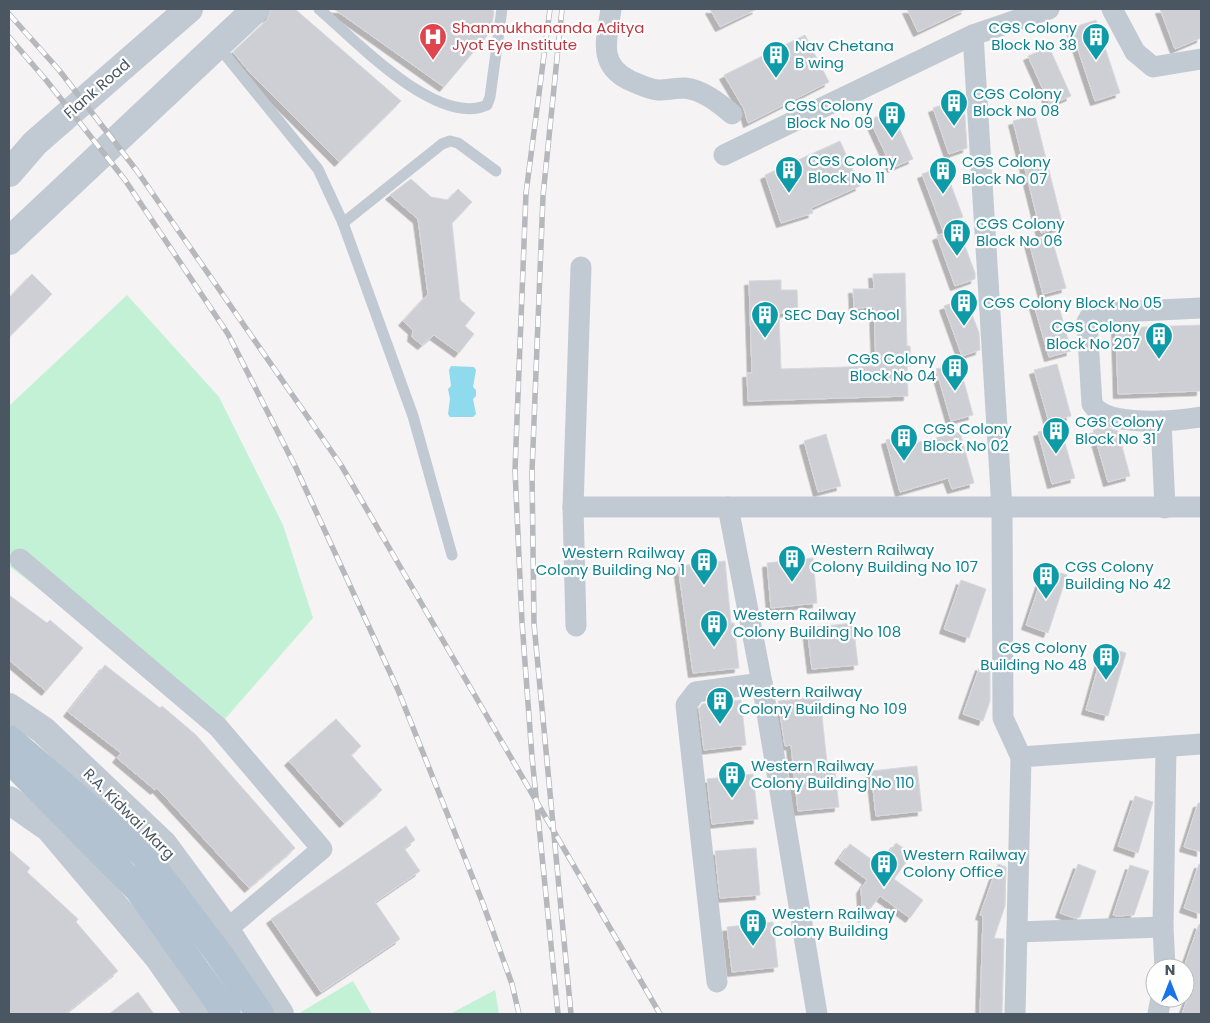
<svg xmlns="http://www.w3.org/2000/svg" width="1210" height="1023" viewBox="0 0 1210 1023" font-family="Poppins,sans-serif">
<defs>
<filter id="shadow"><feDropShadow dx="-4.5" dy="4.5" stdDeviation="0" flood-color="#0004"/></filter>
</defs>
<rect width="100%" height="100%" fill="#f5f3f3"/>
<!-- green -->
<g fill="#c3f1d5">
<path d="M127,295L219,397L283,525L313,618L225,719L200,711L9,566V406Z"/>
<path d="M353,981L372,1014H298Z"/>
<path d="M495,990L499,1014H450Z"/>
</g>
<!-- water -->
<path fill="#90daee" d="M451,366L474,367L476,370L473,387L476,390V396L473,399L476,414L473,417H450L448,414L450,399L448,389L451,386L449,370Z"/>
<!-- building -->
<g fill="#cdcfd5" stroke="#d7d9de" filter="url(#shadow)">
<path d="M271,9H295L401,101L339,162L251,74L233,52L267,20Z"/>
<path d="M334,9H492L494,12L491,31L444,87Z"/>
<path d="M710,9H757L720,27Z"/>
<path d="M907,9H966L918,32Z"/>
<path d="M1160,9H1201V38L1175,49Z"/>
<path d="M1096,20L1120,93L1095,101L1071,28Z"/>
<path d="M805,35L829,82L748,123L744,109L724,75Z"/>
<path d="M1049,47L1071,96L1050,105L1028,56Z"/>
<path d="M959,99L965,116L967,148L949,154L933,108Z"/>
<path d="M891,110L913,159L892,168L870,120Z"/>
<path d="M1035,115L1063,226L1041,233L1013,121Z"/>
<path d="M840,141L860,186L811,208L813,213L781,223L765,175Z"/>
<path d="M944,166L963,217L955,219L975,273V279L955,286L937,236L944,233L922,174Z"/>
<path d="M411,179L431,197L448,200L458,189L472,202L452,223L460,300L475,313L465,326L474,334L459,353L434,335L422,345L412,337L413,330L403,321L428,294L418,219L390,195Z"/>
<path d="M1051,236L1066,288L1043,294L1029,242Z"/>
<path d="M905,273L907,346H910L911,366H907L908,396L748,401L747,373H752L749,281L781,280V290H797L798,312L779,313L781,369L876,366L874,307L854,308L853,289H874L873,274Z"/>
<path d="M32,274L52,294L9,337V298Z"/>
<path d="M966,298L979,333L980,350L962,356L944,306Z"/>
<path d="M1057,299L1071,351L1049,357L1034,305Z"/>
<path d="M1201,325V391L1118,394L1116,328Z"/>
<path d="M959,363L973,415L951,421L936,369Z"/>
<path d="M1057,364L1071,416L1049,422L1034,370Z"/>
<path d="M1060,426L1075,478L1052,484L1038,432Z"/>
<path d="M1105,427L1118,431L1130,476L1108,482L1093,430Z"/>
<path d="M960,432L974,483L952,489L948,478L900,492L886,440L908,434L911,444Z"/>
<path d="M826,434L841,486L818,492L804,441Z"/>
<path d="M813,558L817,603L771,608L767,563Z"/>
<path d="M725,561L731,623H734L739,668L693,673L678,566Z"/>
<path d="M1045,568L1067,575L1048,633L1026,625Z"/>
<path d="M961,580L986,589L969,638L944,629Z"/>
<path d="M9,595L47,623L50,620L83,648L46,691L9,660Z"/>
<path d="M853,623L858,665L812,669L807,628Z"/>
<path d="M1104,646L1126,653L1108,716L1086,710Z"/>
<path d="M105,665L160,708L162,706L196,735L295,848L249,888L157,788L155,790L117,758L121,753L68,712Z"/>
<path d="M980,666L990,670V701L983,721L963,714Z"/>
<path d="M820,697L827,763L834,762L839,807L798,811L791,745L785,746L778,701Z"/>
<path d="M741,700L746,745L704,750L699,709L702,704Z"/>
<path d="M336,719L361,746L351,755L382,790L344,823L289,761Z"/>
<path d="M917,766L922,811L876,816L871,771Z"/>
<path d="M753,774L758,819L712,824L707,779Z"/>
<path d="M1135,796L1153,802L1138,853L1118,846Z"/>
<path d="M1198,803H1201V852L1184,847Z"/>
<path d="M406,826L415,840L404,848L420,871L375,902L400,939L321,992L271,919Z"/>
<path d="M896,843L912,854L894,879L923,900L910,918L880,896L863,918L861,889L867,880L839,859L850,844L879,865Z"/>
<path d="M756,848L760,895L720,898L715,851Z"/>
<path d="M9,850L30,868L27,872L78,919L76,922L118,971L65,1014H9Z"/>
<path d="M998,864L1006,867L1005,906L994,938L1004,939L1002,1014H980L983,916L980,915Z"/>
<path d="M1078,864L1096,871L1080,917L1074,918L1060,913Z"/>
<path d="M1199,864H1201V914L1184,908Z"/>
<path d="M1130,865L1149,871L1134,915L1116,916L1113,915Z"/>
<path d="M773,922L778,967L732,972L727,927Z"/>
<path d="M1199,924L1201,925V1014H1182L1194,981L1185,978V964Z"/>
<path d="M138,992L154,1014H109Z"/>
</g>
<g fill="none" stroke-linecap="round" stroke-linejoin="round">
<!-- service -->
<g stroke="#c1cad2" stroke-width="11">
<path d="M319,9C354,39 437,128 487,105L490,97L502,9"/>
<path d="M218,46L318,169L343,223L413,416L452,555"/>
<path d="M343,223L442,144L450,141L458,143L496,171"/>
</g>
<!-- minor -->
<g stroke="#c1cad2" stroke-width="21">
<path d="M611,9C607,38 597,64 629,80C638,84 648,89 658,90C667,90 676,88 685,88C703,90 719,103 732,114"/>
<path d="M1112,9L1135,52L1153,67L1201,59"/>
<path d="M973,35L1002,509L1003,718L1021,757"/>
<path d="M724,155L973,35L1049,9"/>
<path d="M581,267L573,507H728"/>
<path d="M1201,308L1098,313L1091,315L1087,322L1092,404C1107,428 1176,421 1201,417"/>
<path d="M1161,421L1165,508"/>
<path d="M573,507L576,626"/>
<path d="M20,559L218,727L322,849L226,930"/>
<path d="M1017,932L1163,927"/>
<path d="M1165,968L1163,927L1166,747"/>
<path d="M717,982L686,705L696,692L762,683"/>
<path d="M817,1014L762,683L728,507H1201"/>
<path d="M1015,1014L1021,757L1201,744"/>
<path d="M1158,1014L1161,998"/>
</g>
<!-- tertiary -->
<g stroke="#c1cad2" stroke-width="28">
<path d="M9,173L35,143L189,9"/>
<path d="M9,241L256,9"/>
<path d="M9,707L43,730L164,845L220,921L280,1014"/>
<path d="M9,800L49,828L158,957L198,1014"/>
</g>
<!-- primary -->
<g stroke="#b3c2d1" stroke-width="28">
<path d="M9,739L144,855L219,954L260,1014"/>
<path d="M15,765L138,889L227,1014"/>
</g>
<defs>
<g id="rail">
<path d="M550,9L526,193L515,470L522,622L532,757L558,1014"/>
<path d="M562,9L543,196L532,472L534,624L571,1014"/>
<path d="M9,14L59,70L137,171L341,465L660,1014"/>
<path d="M9,37L46,80L125,180L228,334L296,468L398,690L482,901L512,984L519,1014"/>
</g>
</defs>
<!-- rail casing -->
<use href="#rail" stroke="#b5b8bd" stroke-width="5.5"/>
<!-- rail -->
<use href="#rail" stroke="#fff" stroke-width="4" stroke-dasharray="11" stroke-linecap="butt"/>
</g>
<!-- icons -->
<defs>
<symbol id="hospital-pin" viewBox="-11 -11 22 30"><path d="M0 17L-7.5 6A9.5 9.5 0 1 1 7.5 6Z" fill="#e0444e" stroke="#fff"/><path d="M-5-5h3v3.5h4V-5h3V5h-3V1.5h-4V5h-3Z" fill="#fff"/></symbol>
<symbol id="building-pin" viewBox="-11 -11 22 30"><path d="M0 17L-7.5 6A9.5 9.5 0 1 1 7.5 6Z" fill="#0f9aa8" stroke="#fff"/><path d="M-4-6H4V6H1V3H-1V6H-4ZM-2.5-4.3h1.7v1.8h-1.7ZM.8-4.3h1.7v1.8H.8ZM-2.5-1h1.7V.8h-1.7ZM.8-1h1.7V.8H.8Z" fill="#fff"/></symbol>
</defs>
<g fill-rule="evenodd">
<use href="#hospital-pin" x="417" y="21" width="32" height="43"/>
<use href="#building-pin" x="1080" y="21" width="32" height="43"/>
<use href="#building-pin" x="760" y="39" width="32" height="43"/>
<use href="#building-pin" x="938" y="87" width="32" height="43"/>
<use href="#building-pin" x="876" y="99" width="32" height="43"/>
<use href="#building-pin" x="773" y="154" width="32" height="43"/>
<use href="#building-pin" x="927" y="155" width="32" height="43"/>
<use href="#building-pin" x="941" y="217" width="32" height="43"/>
<use href="#building-pin" x="948" y="287" width="32" height="43"/>
<use href="#building-pin" x="749" y="299" width="32" height="43"/>
<use href="#building-pin" x="1143" y="320" width="32" height="43"/>
<use href="#building-pin" x="939" y="352" width="32" height="43"/>
<use href="#building-pin" x="1040" y="415" width="32" height="43"/>
<use href="#building-pin" x="888" y="422" width="32" height="43"/>
<use href="#building-pin" x="776" y="543" width="32" height="43"/>
<use href="#building-pin" x="688" y="546" width="32" height="43"/>
<use href="#building-pin" x="1030" y="560" width="32" height="43"/>
<use href="#building-pin" x="698" y="608" width="32" height="43"/>
<use href="#building-pin" x="1090" y="641" width="32" height="43"/>
<use href="#building-pin" x="704" y="685" width="32" height="43"/>
<use href="#building-pin" x="716" y="759" width="32" height="43"/>
<use href="#building-pin" x="868" y="848" width="32" height="43"/>
<use href="#building-pin" x="737" y="907" width="32" height="43"/>
</g>
<g text-anchor="middle" stroke-width="4.5" stroke-linejoin="round" paint-order="stroke">
<!-- health labels -->
<g font-size="15" fill="#be3a42" stroke="#fff" text-anchor="start">
<text x="452" y="33">Shanmukhananda Aditya<tspan x="452" dy="17">Jyot Eye Institute</tspan></text>
</g>
<!-- culture labels -->
<g font-size="15" fill="#0d838f" stroke="#fff" text-anchor="start">
<text x="1077" y="33" text-anchor="end">CGS Colony<tspan x="1077" dy="17">Block No 38</tspan></text>
<text x="795" y="51">Nav Chetana<tspan x="795" dy="17">B wing</tspan></text>
<text x="973" y="99">CGS Colony<tspan x="973" dy="17">Block No 08</tspan></text>
<text x="873" y="111" text-anchor="end">CGS Colony<tspan x="873" dy="17">Block No 09</tspan></text>
<text x="808" y="166">CGS Colony<tspan x="808" dy="17">Block No 11</tspan></text>
<text x="962" y="167">CGS Colony<tspan x="962" dy="17">Block No 07</tspan></text>
<text x="976" y="229">CGS Colony<tspan x="976" dy="17">Block No 06</tspan></text>
<text x="983" y="308">CGS Colony Block No 05</text>
<text x="784" y="320">SEC Day School</text>
<text x="1140" y="332" text-anchor="end">CGS Colony<tspan x="1140" dy="17">Block No 207</tspan></text>
<text x="936" y="364" text-anchor="end">CGS Colony<tspan x="936" dy="17">Block No 04</tspan></text>
<text x="1075" y="427">CGS Colony<tspan x="1075" dy="17">Block No 31</tspan></text>
<text x="923" y="434">CGS Colony<tspan x="923" dy="17">Block No 02</tspan></text>
<text x="811" y="555">Western Railway<tspan x="811" dy="17">Colony Building No 107</tspan></text>
<text x="685" y="558" text-anchor="end">Western Railway<tspan x="685" dy="17">Colony Building No 1</tspan></text>
<text x="1065" y="572">CGS Colony<tspan x="1065" dy="17">Building No 42</tspan></text>
<text x="733" y="620">Western Railway<tspan x="733" dy="17">Colony Building No 108</tspan></text>
<text x="1087" y="653" text-anchor="end">CGS Colony<tspan x="1087" dy="17">Building No 48</tspan></text>
<text x="739" y="697">Western Railway<tspan x="739" dy="17">Colony Building No 109</tspan></text>
<text x="751" y="771">Western Railway<tspan x="751" dy="17">Colony Building No 110</tspan></text>
<text x="903" y="860">Western Railway<tspan x="903" dy="17">Colony Office</tspan></text>
<text x="772" y="919">Western Railway<tspan x="772" dy="17">Colony Building</tspan></text>
</g>
<!-- street labels -->
<g font-size="15" fill="#4a5661" stroke="#fff">
<text transform="translate(97 89) rotate(-41)" y="5">Flank Road</text>
<text transform="translate(129 814) rotate(45)" y="5">R.A. Kidwai Marg</text>
</g>
</g>
<!-- border -->
<rect width="1210" height="1023" fill="none" stroke="#4a5661" stroke-width="20"/>
<!-- north arrow -->
<g transform="translate(1170 983)"><circle r="24" fill="#ffffff" stroke="#b7bbc0"/>
<path d="M0-4L9 19L0 12L-9 19Z" fill="#1a73e8"/>
<text y="-8" font-size="14" font-weight="bold" text-anchor="middle" fill="#4a5661">N</text>
</g>
</svg>
